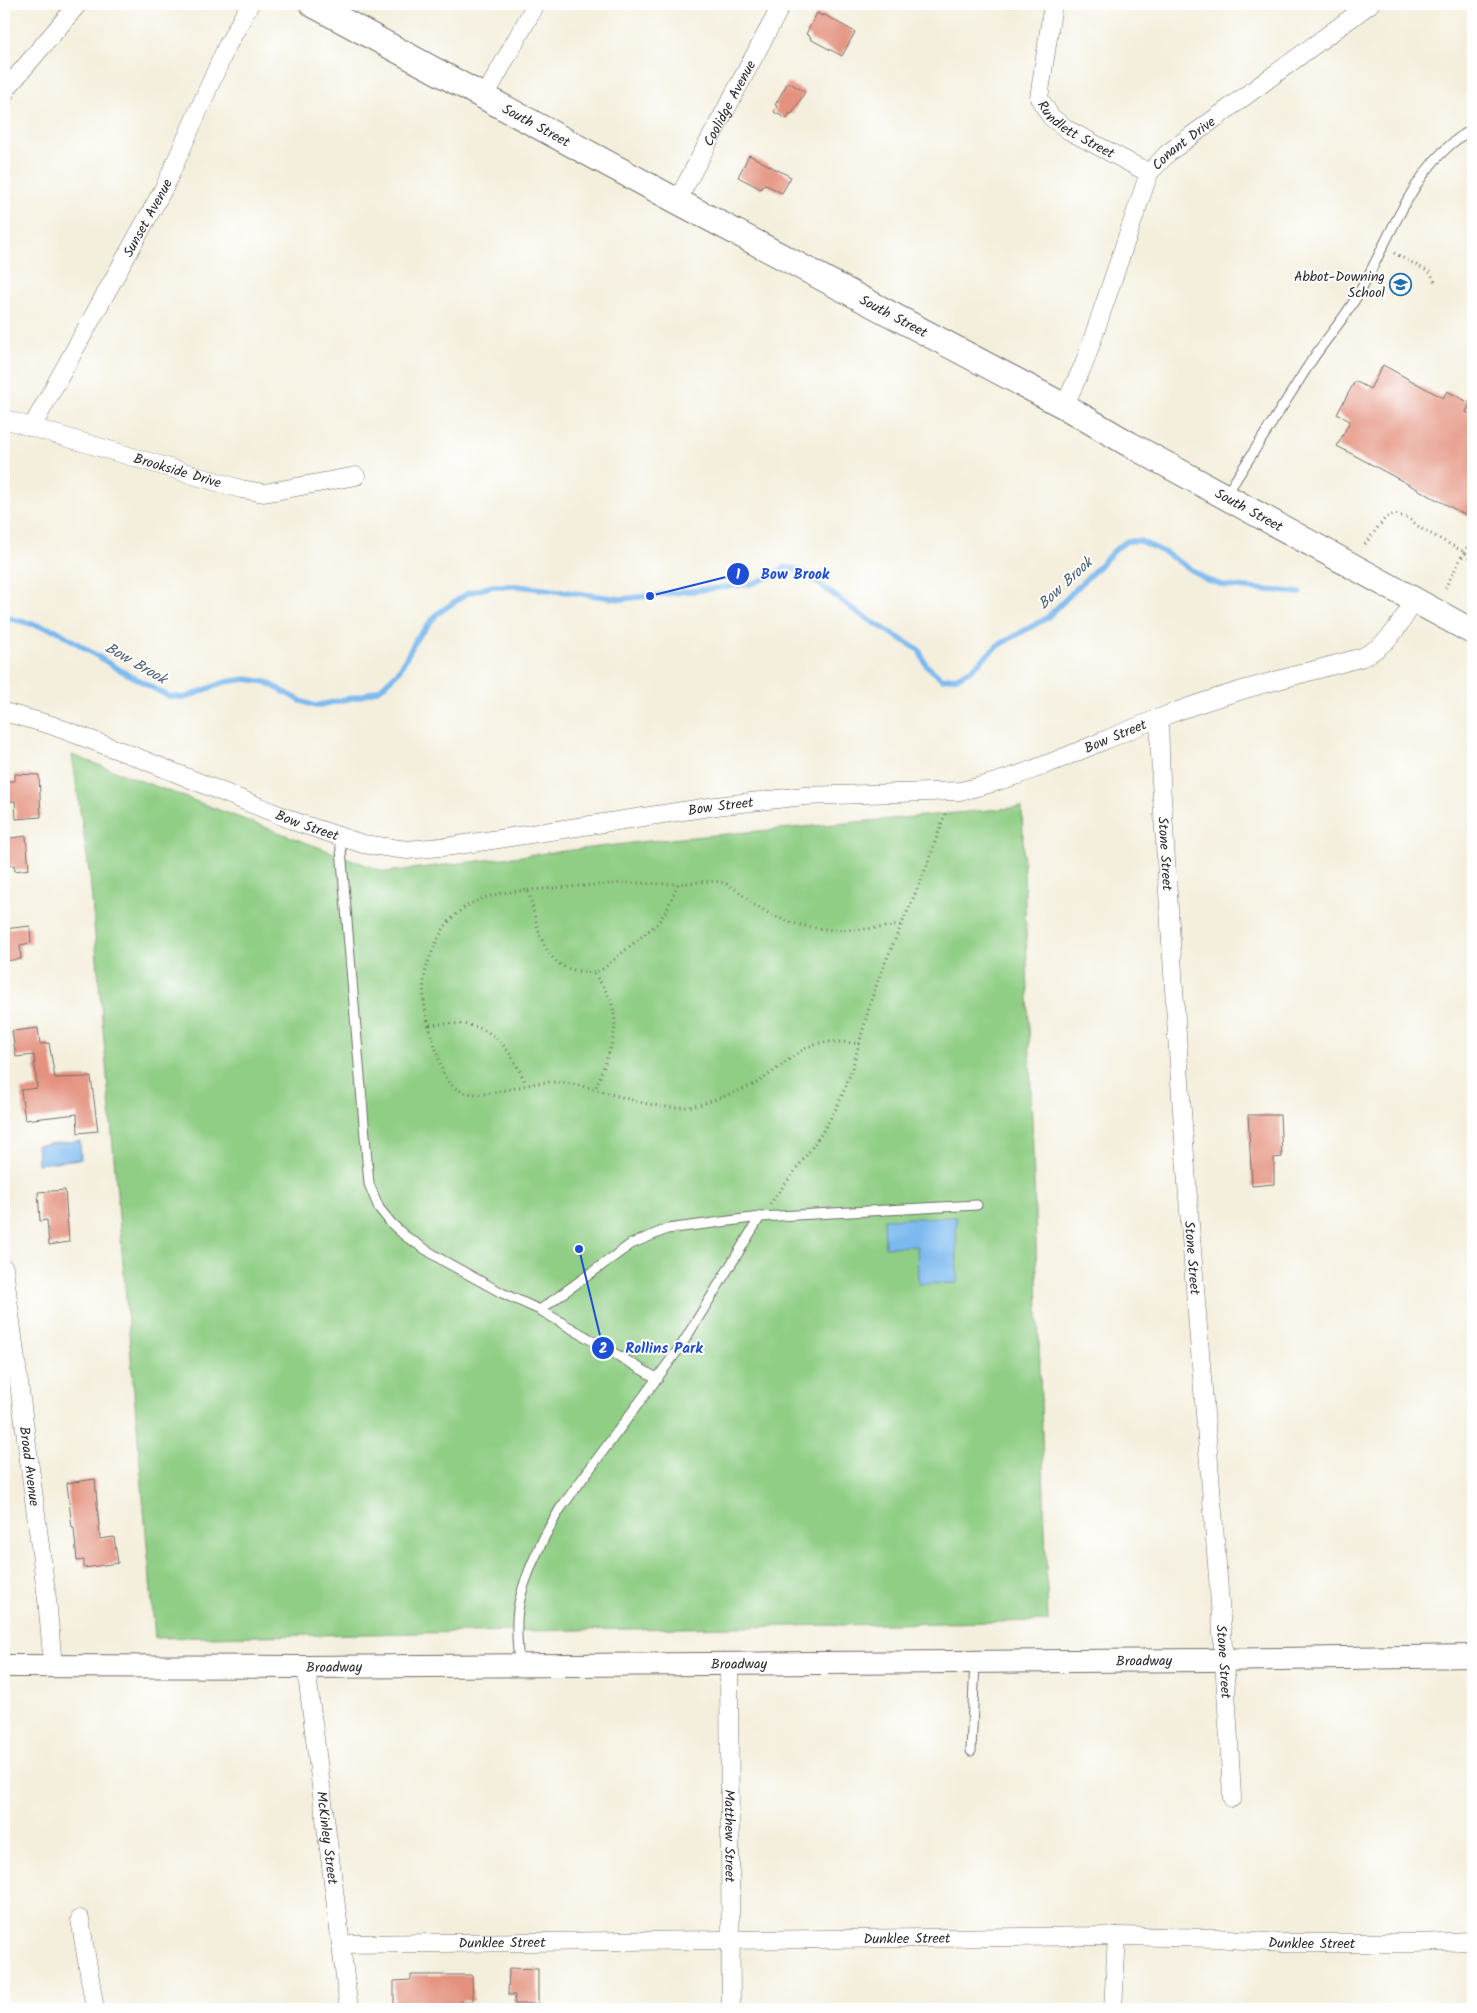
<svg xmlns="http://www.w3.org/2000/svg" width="1477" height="2013" viewBox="0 0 1477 2013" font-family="Kalam,sans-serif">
<rect width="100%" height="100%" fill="#fff"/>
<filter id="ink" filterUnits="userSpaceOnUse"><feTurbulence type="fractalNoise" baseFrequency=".02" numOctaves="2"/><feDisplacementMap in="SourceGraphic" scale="10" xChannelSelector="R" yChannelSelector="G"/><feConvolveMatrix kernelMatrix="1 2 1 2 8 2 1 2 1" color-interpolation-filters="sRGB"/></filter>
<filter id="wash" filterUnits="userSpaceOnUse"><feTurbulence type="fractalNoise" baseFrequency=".0096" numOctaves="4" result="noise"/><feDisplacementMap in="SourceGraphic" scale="20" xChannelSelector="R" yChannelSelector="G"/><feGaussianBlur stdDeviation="1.12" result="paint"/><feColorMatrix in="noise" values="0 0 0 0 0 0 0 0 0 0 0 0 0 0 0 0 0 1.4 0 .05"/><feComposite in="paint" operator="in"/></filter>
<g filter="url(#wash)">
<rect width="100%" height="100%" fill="#f4efdd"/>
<!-- green -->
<path fill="#8fce84" stroke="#5d7c58" d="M72,755L385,872L649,841L1022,807L1048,1621L155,1638L90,877Z"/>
<!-- water -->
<g fill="#7cb9ef" stroke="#54728d">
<path d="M80,1141L81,1159L38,1164L37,1145Z"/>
<path d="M956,1217L957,1283L918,1284L917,1246L885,1247L884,1219Z"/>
</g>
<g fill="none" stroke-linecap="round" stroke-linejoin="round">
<!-- stream -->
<path stroke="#7cb9ef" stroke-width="5.5" d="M4,617L56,630L113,666L168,696L184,698L225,682L246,679L266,682L301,701L315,706L361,696L380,689L399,671L417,638L437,614L468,593L493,586H518L622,599L751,584L776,574L785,567L796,569L807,575L858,613L919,650L926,665L942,679L958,677L972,669L997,646L1047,618L1117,548L1127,541H1140L1164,552L1207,580L1226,586L1300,593"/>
</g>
<g id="blocks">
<!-- building -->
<g fill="#e4917e">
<path d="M817,13L822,16L823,14L855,32L842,56L810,39L811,37L806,34Z"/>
<path d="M788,82L805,92L792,114L790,113L787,119L774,112L777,106L775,105Z"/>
<path d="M749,155L791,177L782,193L764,184L761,189L738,177Z"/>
<path d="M1383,365L1443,398L1447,391L1470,403L1466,412L1473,416V519L1337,446L1350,421L1337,414L1355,381L1370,389Z"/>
<path d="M15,774L39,775L41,817L16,819L15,801L4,802V781H15Z"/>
<path d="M26,836L29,869L15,871L14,865L4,866V839Z"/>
<path d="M30,926L31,943L20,945L21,959L4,961V929Z"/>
<path d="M38,1028L40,1044L49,1043L55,1078L91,1077L98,1131L78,1133L77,1114L25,1120L21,1090L37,1088L34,1055L16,1057L12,1031Z"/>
<path d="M1248,1115H1280L1282,1157L1274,1158V1184L1252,1186Z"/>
<path d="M65,1190L69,1242L49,1245L47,1220L40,1221L38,1192Z"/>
<path d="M95,1479L100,1539L114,1537L118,1563L84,1568V1560L77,1561L74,1528H72L67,1483Z"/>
<path d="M509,1968L538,1969V2004H514L515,1995H508Z"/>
<path d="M411,1975H472L473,2001H461V2006L394,2008V1981L411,1980Z"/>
</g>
</g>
</g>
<g filter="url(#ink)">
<use href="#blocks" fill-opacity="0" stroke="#717069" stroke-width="1"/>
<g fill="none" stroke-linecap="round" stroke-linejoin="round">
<defs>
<g id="service">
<path d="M1226,495C1255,450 1283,405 1312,360C1326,339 1343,320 1356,298C1389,243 1413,161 1473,129"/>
<path d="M340,837L369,1184L379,1208L391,1223L405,1236L442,1260L502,1293L540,1310L658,1379"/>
<path d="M540,1310L631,1244L667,1229L760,1217"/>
<path d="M519,1665C518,1647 515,1628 518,1610C522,1580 544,1535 560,1509L681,1346L760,1217L977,1205"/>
<path d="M971,1751L975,1661"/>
</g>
<g id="minor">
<path id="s1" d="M1053,4L1039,98L1051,117L1068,130L1149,173"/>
<path d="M4,95L7,88L78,4"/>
<path d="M485,96L536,4"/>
<path id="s2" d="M677,201L782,4"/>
<path id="s3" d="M1064,406L1084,364L1149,173L1168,153L1370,4"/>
<path id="s4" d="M4,419L241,489L264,493L356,476"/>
<path id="s5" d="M32,427L165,186L227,46L250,4"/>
<path id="s6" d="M4,712L51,725L134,756L299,823L363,844L407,850L452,846L716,806L804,796L960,791C1029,777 1094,743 1159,718C1225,692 1295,676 1363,657C1391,642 1398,627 1414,601"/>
<path id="s7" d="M1159,718L1161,782C1172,950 1181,1119 1195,1288C1208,1458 1224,1628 1232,1798"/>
<path id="s8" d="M4,1268L47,1599L53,1666"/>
<path id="s9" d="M729,1664L731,2009"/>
<path id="s10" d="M306,1667L349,2009"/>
<path d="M80,1919L95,2009"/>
<path id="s11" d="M341,1944L1117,1936L1216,1938L1282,1943H1414L1473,1941"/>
<path d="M1113,2009L1117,1936"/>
</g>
<g id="tertiary">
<path id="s12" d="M4,1666L306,1667L1208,1660L1473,1656"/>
</g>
<g id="secondary">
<path id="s13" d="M312,4L677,201L1064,406L1129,444L1473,632"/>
</g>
</defs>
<!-- service casing -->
<use href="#service" stroke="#717069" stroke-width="11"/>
<!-- minor casing -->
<use href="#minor" stroke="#717069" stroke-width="19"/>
<!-- tertiary casing -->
<use href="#tertiary" stroke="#717069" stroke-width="24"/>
<!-- secondary casing -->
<use href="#secondary" stroke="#717069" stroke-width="27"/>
<!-- path -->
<g stroke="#717069" stroke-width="3" stroke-dasharray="1 4" stroke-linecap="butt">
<path d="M1394,253L1431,273L1435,283"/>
<path d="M1365,544L1386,517L1395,514L1408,518L1422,529L1464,552L1473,560"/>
<path d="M1445,588L1473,536"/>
<path d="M528,890L623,883L678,884"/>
<path d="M594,974C630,1018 612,1042 595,1090"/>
<path d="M430,1025C486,1018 504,1036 526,1084"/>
<path d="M860,1044C843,1042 825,1039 808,1047C789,1057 774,1073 755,1084C744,1089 706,1104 694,1106C644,1114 598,1082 549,1082C518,1082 464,1113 444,1075C437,1051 427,1025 424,1001C422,983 425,968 432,952C450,905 480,894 528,890C537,921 540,966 578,971C590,973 593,974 604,968L658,923L666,911L678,884C692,883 707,880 720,882C735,885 744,898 755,905C762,910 771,915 779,918C817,934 860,931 900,925"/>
<path d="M770,1204C795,1170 827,1132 843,1093C858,1057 864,1018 878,981C890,949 905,918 918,887C929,863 936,837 946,812"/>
</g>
<!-- service -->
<use href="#service" stroke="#fff" stroke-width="9"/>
<!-- minor -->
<use href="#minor" stroke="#fff" stroke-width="18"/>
<!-- tertiary -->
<use href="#tertiary" stroke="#fff" stroke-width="22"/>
<!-- secondary -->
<use href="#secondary" stroke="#fff" stroke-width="25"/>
</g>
</g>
<!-- icons -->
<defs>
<symbol id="school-ring" viewBox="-11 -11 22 22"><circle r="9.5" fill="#fff" stroke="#1f6fb2" stroke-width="1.5"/><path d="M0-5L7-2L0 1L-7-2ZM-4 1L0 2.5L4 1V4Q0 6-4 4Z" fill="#1f6fb2"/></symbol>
</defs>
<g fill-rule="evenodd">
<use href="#school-ring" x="1388" y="272" width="25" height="25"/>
</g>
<g text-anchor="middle" stroke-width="4" stroke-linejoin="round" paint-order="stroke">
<!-- street labels -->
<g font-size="14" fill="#2b2b2b" stroke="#fff">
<text dy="5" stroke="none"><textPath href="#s2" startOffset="111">Coolidge Avenue</textPath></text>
<text dy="5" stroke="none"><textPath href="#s13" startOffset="255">South Street</textPath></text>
<text dy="5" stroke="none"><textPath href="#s1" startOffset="145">Rundlett Street</textPath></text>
<text dy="5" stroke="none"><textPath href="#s3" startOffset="294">Conant Drive</textPath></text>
<text dy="5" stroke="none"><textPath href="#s5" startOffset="239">Sunset Avenue</textPath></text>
<text dy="5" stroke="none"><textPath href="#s13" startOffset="660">South Street</textPath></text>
<text dy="5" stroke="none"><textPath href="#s4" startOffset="181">Brookside Drive</textPath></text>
<text dy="5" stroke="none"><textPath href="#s13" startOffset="1065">South Street</textPath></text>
<text dy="5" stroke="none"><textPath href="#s6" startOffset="1149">Bow Street</textPath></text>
<text dy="5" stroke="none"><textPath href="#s6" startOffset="744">Bow Street</textPath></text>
<text dy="5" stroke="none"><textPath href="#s6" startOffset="324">Bow Street</textPath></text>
<text dy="5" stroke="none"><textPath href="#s7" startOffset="136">Stone Street</textPath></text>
<text dy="5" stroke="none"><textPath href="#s7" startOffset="541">Stone Street</textPath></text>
<text dy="5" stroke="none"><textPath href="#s8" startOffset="200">Broad Avenue</textPath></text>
<text dy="5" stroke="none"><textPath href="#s12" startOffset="1140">Broadway</textPath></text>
<text dy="5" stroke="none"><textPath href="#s7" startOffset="946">Stone Street</textPath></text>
<text dy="5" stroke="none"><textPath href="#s12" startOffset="735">Broadway</textPath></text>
<text dy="5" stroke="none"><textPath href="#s12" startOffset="330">Broadway</textPath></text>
<text dy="5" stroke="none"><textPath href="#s9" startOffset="172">Matthew Street</textPath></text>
<text dy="5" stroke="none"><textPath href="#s10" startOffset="172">McKinley Street</textPath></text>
<text dy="5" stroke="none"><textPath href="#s11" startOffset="566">Dunklee Street</textPath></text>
<text dy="5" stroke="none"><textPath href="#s11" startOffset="161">Dunklee Street</textPath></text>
<text dy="5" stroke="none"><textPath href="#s11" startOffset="971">Dunklee Street</textPath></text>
</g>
<!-- poi labels -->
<g font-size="14" fill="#2b2b2b" stroke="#fff" text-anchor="end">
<text x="1385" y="281">Abbot-Downing<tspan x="1385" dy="16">School</tspan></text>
</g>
<!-- water labels -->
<g font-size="15" font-style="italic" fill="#475d70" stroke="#fff">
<text transform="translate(1065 583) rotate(-43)" y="5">Bow Brook</text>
<text transform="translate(136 663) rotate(30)" y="5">Bow Brook</text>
</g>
</g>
<!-- callouts -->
<path fill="none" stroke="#1d4ed8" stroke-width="2" d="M650 596L738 574M579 1249L603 1348"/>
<g fill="#1d4ed8" stroke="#fff" stroke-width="2">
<circle cx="650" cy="596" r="5"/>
<circle cx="579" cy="1249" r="5"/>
<circle cx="738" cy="574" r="12"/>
<circle cx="603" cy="1348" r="12"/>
</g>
<g font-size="15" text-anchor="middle" font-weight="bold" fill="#fff">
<text x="738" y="579">1</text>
<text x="603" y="1353">2</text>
</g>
<g font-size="15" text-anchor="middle" font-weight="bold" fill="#1d4ed8" stroke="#fff" stroke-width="4" stroke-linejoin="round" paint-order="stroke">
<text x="795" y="579">Bow Brook</text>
<text x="664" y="1353">Rollins Park</text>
</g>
<!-- margin -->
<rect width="1477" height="2013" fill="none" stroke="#fff" stroke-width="20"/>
</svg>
